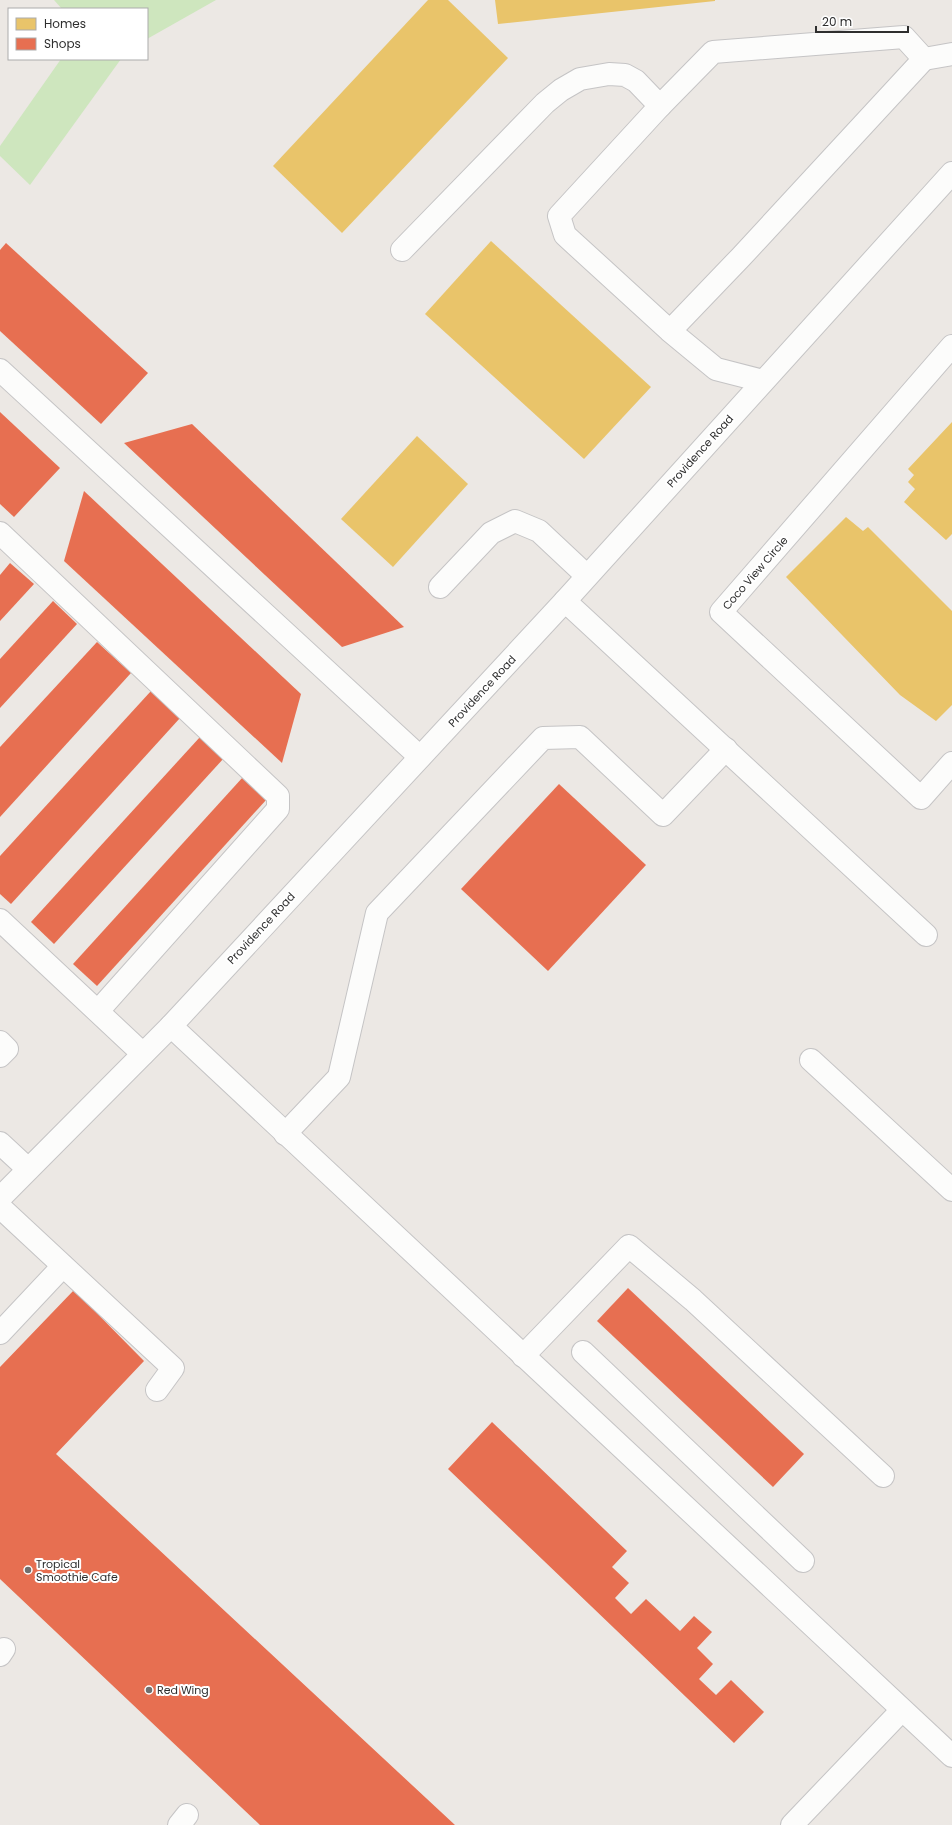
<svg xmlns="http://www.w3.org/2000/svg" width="952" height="1825" viewBox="0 0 952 1825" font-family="Poppins,sans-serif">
<rect width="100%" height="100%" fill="#ece8e4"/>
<!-- green -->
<g fill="#cee6be">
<path d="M54,0H216L147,39V9H62Z"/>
<path d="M61,59H121L30,185L0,156V146Z"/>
</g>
<!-- homes -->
<g fill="#e9c46a">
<path d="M428,0H448L508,58L342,233L273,166Z"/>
<path d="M495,0H715V1L498,24Z"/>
<path d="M491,241L651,387L584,459L425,314Z"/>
<path d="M952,422V534L946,540L904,502L915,489L908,482L914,475L908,469Z"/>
<path d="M417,436L468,484L393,567L341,519Z"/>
<path d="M846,517L863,531L868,527L952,611V705L936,721L900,695L786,577Z"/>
</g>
<!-- shops -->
<g fill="#e76f51">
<path d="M6,243L148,373L101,424L0,331V250Z"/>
<path d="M0,412L60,468L14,517L0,504Z"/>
<path d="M192,424L404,627L342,647L124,443Z"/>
<path d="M84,491L301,694L282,763L64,561Z"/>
<path d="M10,563L34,584L0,621V575Z"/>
<path d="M53,601L77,624L0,708V659Z"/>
<path d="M97,642L131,673L0,817V747Z"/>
<path d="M151,691L180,718L11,904L0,894V856Z"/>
<path d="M200,737L224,758L54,944L31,922Z"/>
<path d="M243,777L267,799L97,986L73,964Z"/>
<path d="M559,784L646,865L548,971L461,889Z"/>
<path d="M628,1288L804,1454L773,1487L597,1321Z"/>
<path d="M74,1290L144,1361L56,1454L455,1825H260L0,1579V1367Z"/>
<path d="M492,1422L627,1551L612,1567L629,1583L615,1598L631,1614L646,1599L680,1631L694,1616L712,1632L697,1648L713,1664L699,1679L716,1695L731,1680L764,1712L734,1743L448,1469Z"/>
</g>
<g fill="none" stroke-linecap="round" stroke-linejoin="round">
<defs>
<g id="minor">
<path d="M924,59L952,54"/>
<path d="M402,250L545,103L561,90L580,79L609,74L625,75L636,81L660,106"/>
<path d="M670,331L741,257L924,59L904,37L713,52L660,106L559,216L565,235L670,331L716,369L763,381"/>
<path d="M952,346L721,612L921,798L952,763"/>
<path d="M0,370L420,757"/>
<path d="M0,533L278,796V809L98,1011"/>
<path d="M440,587L491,533L515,521L539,531L587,576"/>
<path d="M565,601L926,935"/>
<path d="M0,920L143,1054"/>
<path d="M171,1026L952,1756"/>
<path d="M0,1042L7,1049L0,1056"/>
<path d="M811,1060L952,1190"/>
<path d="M285,1134L339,1077L377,913L543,738L580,737L663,815L726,749"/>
<path d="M0,1143L28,1169"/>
<path d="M0,1198L171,1026L565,601L952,173"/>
<path d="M0,1207L173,1368L157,1390"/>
<path d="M0,1333L63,1266"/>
<path d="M583,1352L803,1561"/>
<path d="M523,1356L629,1246L693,1300L883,1476"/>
<path d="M0,1655L4,1649"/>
<path d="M179,1825L187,1815"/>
<path d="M792,1825L902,1710"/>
</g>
</defs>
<!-- minor casing -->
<use href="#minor" stroke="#c5c4c5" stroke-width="24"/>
<!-- minor -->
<use href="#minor" stroke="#fcfcfb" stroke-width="22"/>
</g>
<!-- markers -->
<g fill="#706f6e" stroke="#fff" stroke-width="1.5">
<circle cx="28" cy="1570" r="4"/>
<circle cx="149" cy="1690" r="4"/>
</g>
<g text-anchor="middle" stroke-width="4" stroke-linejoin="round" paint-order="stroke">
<!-- street labels -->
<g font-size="11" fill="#2e2e2e" stroke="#fff">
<text transform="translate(700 451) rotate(-48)" y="4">Providence Road</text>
<text transform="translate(755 573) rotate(-49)" y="4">Coco View Circle</text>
<text transform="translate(482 691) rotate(-47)" y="4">Providence Road</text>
<text transform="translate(261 928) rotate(-47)" y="4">Providence Road</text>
</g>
<!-- poi labels -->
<g font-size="11" fill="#2e2e2e" stroke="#fff" text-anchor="start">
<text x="36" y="1568">Tropical<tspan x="36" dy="13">Smoothie Cafe</tspan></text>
<text x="157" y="1694">Red Wing</text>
</g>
</g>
<!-- legend -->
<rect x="8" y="8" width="140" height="52" fill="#ffffff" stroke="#ababab"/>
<rect x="16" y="18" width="20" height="12" fill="#e9c46a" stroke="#ababab"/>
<text x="44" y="28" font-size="12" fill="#2e2e2e">Homes</text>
<rect x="16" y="38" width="20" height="12" fill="#e76f51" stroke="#ababab"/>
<text x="44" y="48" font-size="12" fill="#2e2e2e">Shops</text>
<!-- scale -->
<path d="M816 26v6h92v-6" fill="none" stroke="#2e2e2e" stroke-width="2"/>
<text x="822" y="26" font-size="12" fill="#2e2e2e" stroke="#ffffff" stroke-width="3" paint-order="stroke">20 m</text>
</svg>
